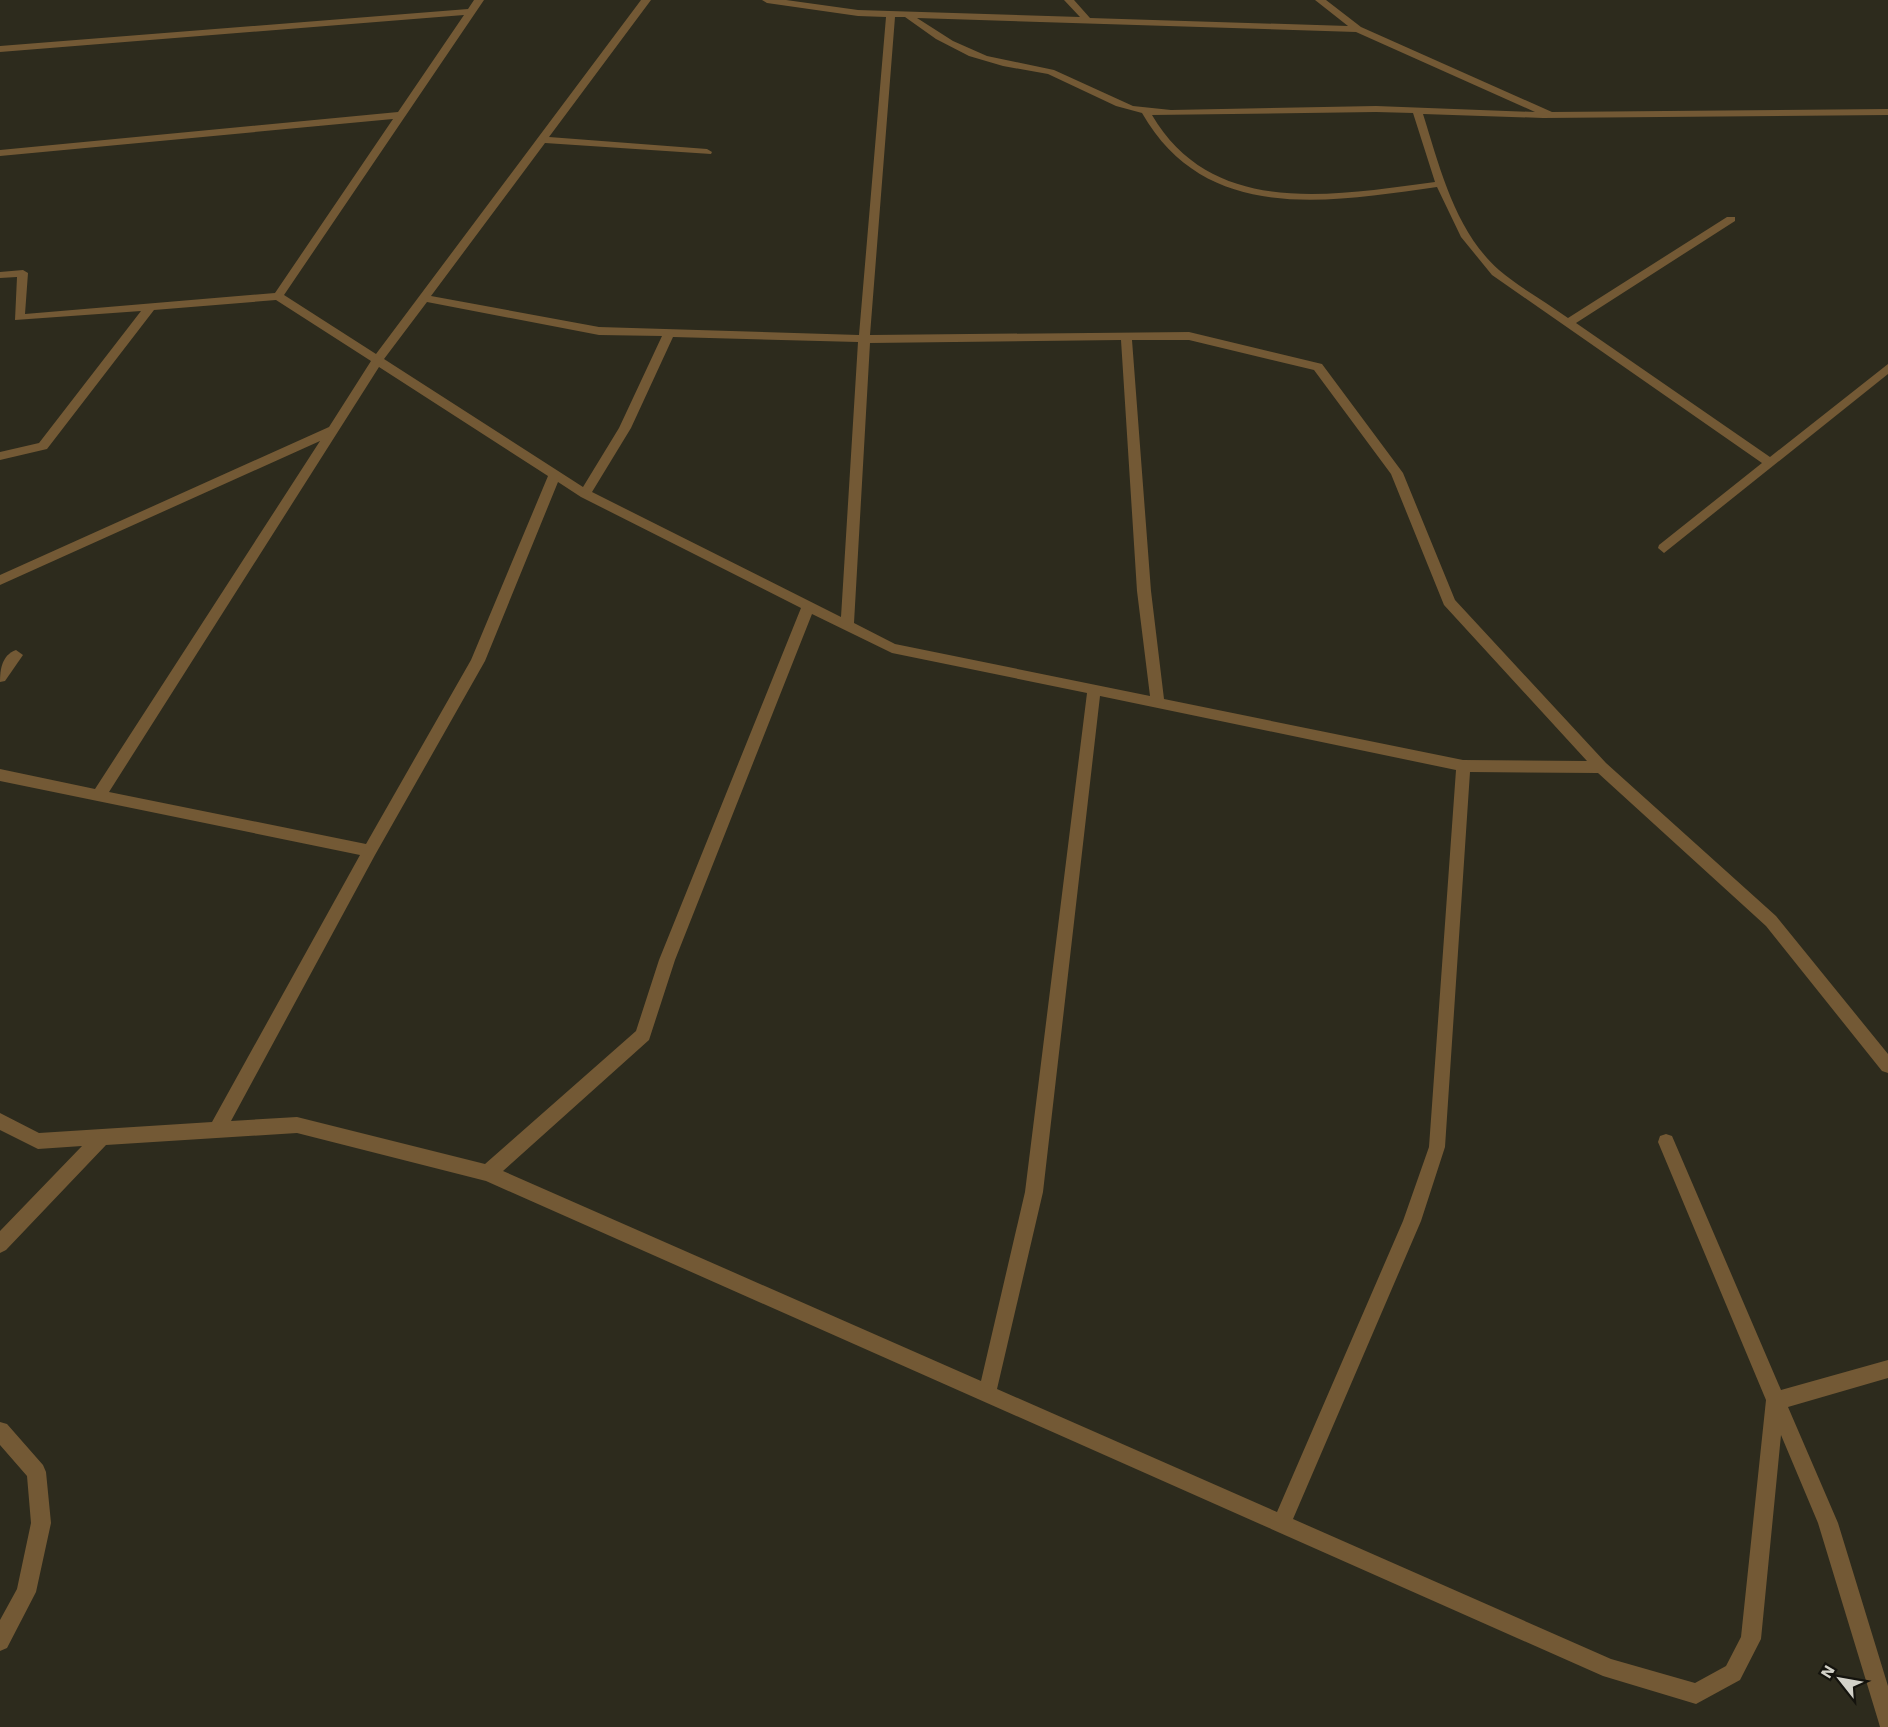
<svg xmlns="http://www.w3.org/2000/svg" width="1888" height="1727" viewBox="0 0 1888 1727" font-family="'Work Sans',sans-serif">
<rect width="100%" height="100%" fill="#2d2b1d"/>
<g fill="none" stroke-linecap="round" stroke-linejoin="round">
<!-- minor -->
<g fill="#735935" fill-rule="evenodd">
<path d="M474,0H484L284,295L376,354L641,0H651L549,137L707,149L712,152L711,154L545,143L431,296L599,327L859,335L886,17L858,16L767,3L762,0H786L858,10L1080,17L1064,0H1074L1090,18L1348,26L1315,0H1326L1361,27L1552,112L1888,109V115L1543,118L1423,114C1440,168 1455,231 1499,270C1520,288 1546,302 1568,318L1727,217H1735V221L1576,323L1770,457L1888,364V374L1664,553L1658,548L1659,545L1762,463L1492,275L1461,237L1437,187C1329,202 1206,225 1142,113L1116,106L1048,74L1003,66L969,56L936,39L905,17H895L870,335L1189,332L1322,364L1403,473L1455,600L1606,763L1776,916L1888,1054V1073L1882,1071L1766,926L1598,773L1470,772L1445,1147L1421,1221L1293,1519L1611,1659L1695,1683L1726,1666L1741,1637L1766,1400L1658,1142L1660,1136L1666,1134L1672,1136L1781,1390L1888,1360V1378L1788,1407L1838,1523L1888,1686V1727H1880L1878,1720L1818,1523L1781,1435L1761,1639L1740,1680L1696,1704L1603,1676L486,1181L297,1133L106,1145L6,1250L0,1253V1231L82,1146L38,1149L0,1130V1113L39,1133L212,1122L360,855L0,781V769L95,789L320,441L0,585V575L329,427L371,361L276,300L154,310L47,449L0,460V452L39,443L141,311L15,320L17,277L0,278V272L23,270L28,273L25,314L275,293L393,119L0,156V150L398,112L464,15L0,52V46L468,9ZM917,18L1356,32L1535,112L1376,106L1171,110L1133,106L1054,70L987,56L953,41ZM1376,112L1413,113L1435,182C1335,195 1213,219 1152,115ZM427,302L599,335L662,336L619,428L583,487L384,359ZM673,337L858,342L841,617L592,492L631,428ZM1121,340L1137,591L1150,696L895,644L854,623L870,343ZM1132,340H1189L1314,370L1391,474L1444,605L1587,761L1463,760L1164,699L1151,591ZM379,367L548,476L471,660L366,844L109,792ZM558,482L581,497L801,608L659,960L636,1031L485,1164L297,1117L231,1121L375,855L485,661ZM812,614L892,653L1087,693L1025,1192L981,1381L503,1171L649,1040L675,960ZM1100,696L1456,770L1429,1147L1403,1221L1277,1512L997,1389L1043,1192Z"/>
<path d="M16,650L23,655L5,681L0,682C0,669 2,655 16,650Z"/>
<path d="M0,1422L7,1424L43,1465L46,1472L51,1523L36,1592L7,1648L0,1651V1620L17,1589L31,1523L27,1476L0,1445Z"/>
</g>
</g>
<!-- north arrow -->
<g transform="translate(1840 1679) rotate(301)" stroke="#14130d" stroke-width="4.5" paint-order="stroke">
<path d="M0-4.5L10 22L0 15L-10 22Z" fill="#d3d2c9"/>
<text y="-9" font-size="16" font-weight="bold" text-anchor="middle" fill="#d3d2c9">N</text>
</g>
</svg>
